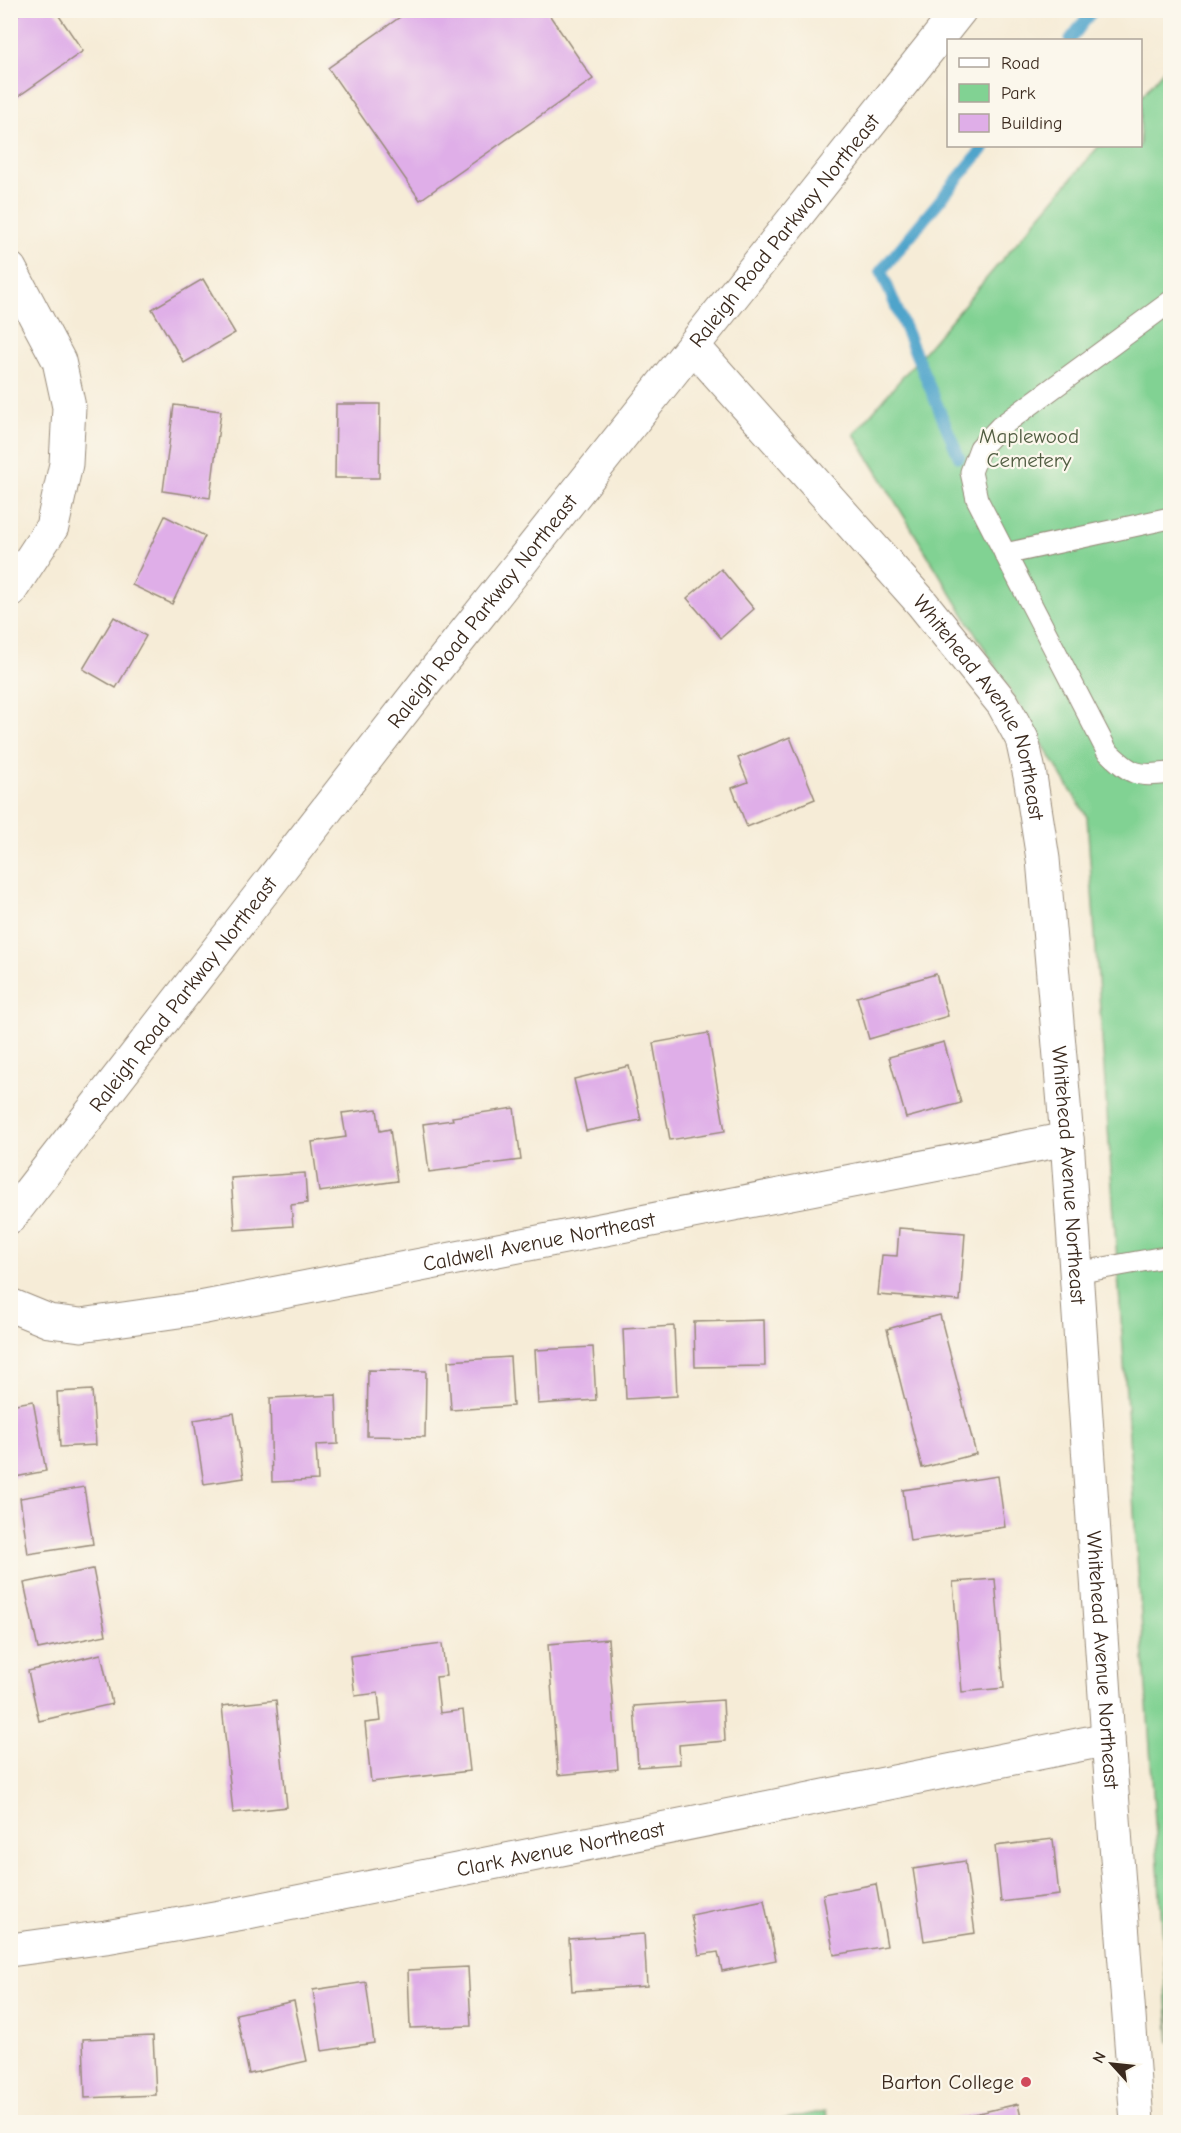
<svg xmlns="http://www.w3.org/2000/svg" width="1181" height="2133" viewBox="0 0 1181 2133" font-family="'Comic Neue',sans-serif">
<rect width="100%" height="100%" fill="#fbf7ec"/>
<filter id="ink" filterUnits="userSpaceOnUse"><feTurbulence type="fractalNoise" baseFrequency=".0167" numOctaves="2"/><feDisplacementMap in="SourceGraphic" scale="12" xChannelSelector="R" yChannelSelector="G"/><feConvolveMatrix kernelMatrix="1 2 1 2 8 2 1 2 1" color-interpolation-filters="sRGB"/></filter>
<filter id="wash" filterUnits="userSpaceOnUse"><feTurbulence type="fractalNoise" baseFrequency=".008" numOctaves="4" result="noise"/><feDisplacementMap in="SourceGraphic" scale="24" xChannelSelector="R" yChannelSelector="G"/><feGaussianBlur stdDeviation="1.35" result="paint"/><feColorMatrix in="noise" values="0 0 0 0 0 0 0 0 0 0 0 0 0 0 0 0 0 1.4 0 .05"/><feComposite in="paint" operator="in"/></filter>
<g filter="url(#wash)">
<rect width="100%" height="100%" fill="#f6ecd7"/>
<!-- green -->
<g fill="#81d293" stroke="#5e7e58" stroke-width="1.5">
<path d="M1170,62V2043L1087,817L854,434L1099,146H1140L1141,97Z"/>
<path d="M826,2111L828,2122H771Z"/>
</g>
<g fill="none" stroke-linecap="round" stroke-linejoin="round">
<!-- stream -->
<g stroke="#4fa4cb" stroke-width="12">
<path d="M1070,40L1093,10"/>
<path d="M959,457L881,271L985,146"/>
</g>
</g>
<g id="blocks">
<!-- building -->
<g fill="#dfaee8">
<path d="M25,10H55L83,51L13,100L10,97V20Z"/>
<path d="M410,10H546L593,79L420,200L328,68Z"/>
<path d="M203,279L235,333L184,363L152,309Z"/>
<path d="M336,404H380L379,478H335Z"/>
<path d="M174,405L221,411L210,498L163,491Z"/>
<path d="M165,516L205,536L172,604L132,585Z"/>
<path d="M721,569L754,609L721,638L687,598Z"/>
<path d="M114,617L146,636L116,688L83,669Z"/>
<path d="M790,737L815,799L747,827L732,788L748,782L738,758Z"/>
<path d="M936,974L948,1016L869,1039L857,997Z"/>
<path d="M708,1033L725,1131L670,1140L653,1043Z"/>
<path d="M944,1042L961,1103L906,1118L889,1057Z"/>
<path d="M629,1066L641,1120L586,1131L574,1079Z"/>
<path d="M514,1108L521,1160L429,1172L423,1124L453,1120L452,1117Z"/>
<path d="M377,1109L380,1131L390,1129L397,1181L319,1192L312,1142L346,1137L342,1113Z"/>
<path d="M305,1173L307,1203L291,1205L293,1226L235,1230L231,1178Z"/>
<path d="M899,1228L965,1233L960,1301L878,1295L882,1255L897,1256Z"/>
<path d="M940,1315L976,1454L922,1468L887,1329Z"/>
<path d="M764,1320L765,1366L695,1367L694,1322Z"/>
<path d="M674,1326L677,1396L626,1399L623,1329Z"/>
<path d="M593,1347L596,1400L538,1404L535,1350Z"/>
<path d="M510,1357L513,1406L451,1410L448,1361Z"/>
<path d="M368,1370L426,1371L425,1437L367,1436Z"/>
<path d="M92,1390L96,1445L60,1447L57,1392Z"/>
<path d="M336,1395L338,1444L316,1445L318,1480L272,1482L270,1398Z"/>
<path d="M33,1401L46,1471L10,1478V1405Z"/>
<path d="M234,1413L244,1478L204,1484L194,1420Z"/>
<path d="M998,1476L1005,1527L910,1541L903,1490Z"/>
<path d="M84,1487L93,1544L28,1554L20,1498Z"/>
<path d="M93,1569L106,1635L38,1649L24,1583Z"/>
<path d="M995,1579L1004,1688L962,1692L953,1582Z"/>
<path d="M608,1639L618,1769L558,1775L548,1644Z"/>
<path d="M442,1644L446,1676L436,1677L440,1713L463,1710L470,1771L371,1782L365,1723L381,1721L378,1693L355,1696L350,1656Z"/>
<path d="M101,1654L112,1704L39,1721L28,1671Z"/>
<path d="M276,1700L287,1807L233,1813L222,1706Z"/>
<path d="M723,1700L725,1741L679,1745L680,1764L638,1767L634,1706Z"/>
<path d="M1053,1839L1059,1895L1001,1902L995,1846Z"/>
<path d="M965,1861L975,1933L924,1941L913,1869Z"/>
<path d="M876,1884L887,1946L834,1955L823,1894Z"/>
<path d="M764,1900L776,1960L722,1971L718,1952L699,1955L691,1915Z"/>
<path d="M644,1934L647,1986L572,1991L569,1939Z"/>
<path d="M468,1967L471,2026L410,2028L408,1970Z"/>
<path d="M366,1982L374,2043L322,2051L313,1990Z"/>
<path d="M294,2001L307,2061L249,2074L236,2014Z"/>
<path d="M153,2036L156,2095L85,2098L83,2039Z"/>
<path d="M1018,2104L1022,2122H940Z"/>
</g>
</g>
</g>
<g filter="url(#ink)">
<use href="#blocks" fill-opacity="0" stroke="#988b7a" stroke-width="1.5"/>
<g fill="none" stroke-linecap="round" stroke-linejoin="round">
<defs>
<g id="lane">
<path d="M1170,302L1000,427L980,448L971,472L977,499L1107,751C1132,775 1136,777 1170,773"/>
<path d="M1005,554L1170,518"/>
<path d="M1076,1273L1170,1256"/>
</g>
<g id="street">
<path d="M10,269L59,361L69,407L66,464L52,527L10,591"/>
<path id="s1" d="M694,347L921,602L1003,704L1022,739L1030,776L1043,859L1067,1139L1108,1739L1137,2122"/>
<path id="s2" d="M10,1305L49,1321L81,1325L200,1308L1067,1139"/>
<path id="s3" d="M10,1950L106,1937L243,1913L1108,1739"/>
</g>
<g id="secondary">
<path id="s4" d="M10,1217L425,683L960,10"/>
</g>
</defs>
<!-- lane casing -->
<use href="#lane" stroke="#988b7a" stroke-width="23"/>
<!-- street casing -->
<use href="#street" stroke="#988b7a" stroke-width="35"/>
<!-- secondary casing -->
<use href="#secondary" stroke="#988b7a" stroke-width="35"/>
<!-- lane -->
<use href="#lane" stroke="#fff" stroke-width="21"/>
<!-- street -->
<use href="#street" stroke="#fff" stroke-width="33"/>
<!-- secondary -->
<use href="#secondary" stroke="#fff" stroke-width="33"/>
</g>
</g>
<!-- markers -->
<circle fill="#d1495b" stroke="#fbf7ec" stroke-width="2" cx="1026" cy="2082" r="6"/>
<g text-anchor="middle" stroke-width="4.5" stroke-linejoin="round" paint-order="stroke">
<!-- street labels -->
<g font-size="21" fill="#3b2a1e" stroke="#fbf7ec">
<text dy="7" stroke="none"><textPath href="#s4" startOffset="1254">Raleigh Road Parkway Northeast</textPath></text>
<text dy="7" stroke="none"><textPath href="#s4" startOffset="768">Raleigh Road Parkway Northeast</textPath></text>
<text dy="7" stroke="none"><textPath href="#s1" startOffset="465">Whitehead Avenue Northeast</textPath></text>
<text dy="7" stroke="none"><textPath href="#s4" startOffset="282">Raleigh Road Parkway Northeast</textPath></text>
<text dy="7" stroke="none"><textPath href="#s1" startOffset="951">Whitehead Avenue Northeast</textPath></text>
<text dy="7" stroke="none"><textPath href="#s2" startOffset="540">Caldwell Avenue Northeast</textPath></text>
<text dy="7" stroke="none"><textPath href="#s1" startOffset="1437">Whitehead Avenue Northeast</textPath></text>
<text dy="7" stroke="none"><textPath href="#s3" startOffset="560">Clark Avenue Northeast</textPath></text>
</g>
<!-- park labels -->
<g font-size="21" fill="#505c41" stroke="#fbf7ec">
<text x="1029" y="443">Maplewood<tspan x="1029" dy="24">Cemetery</tspan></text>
</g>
<!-- poi labels -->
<g font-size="21" fill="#3b2a1e" stroke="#fbf7ec" text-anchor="end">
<text x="1014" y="2089">Barton College</text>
</g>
</g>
<!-- margin -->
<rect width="1181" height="2133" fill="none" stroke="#fbf7ec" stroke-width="36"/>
<!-- legend -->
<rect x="947" y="39" width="195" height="108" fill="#fbf7ec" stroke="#aea59a" stroke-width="1.5"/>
<rect x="959" y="58" width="30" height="9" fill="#ffffff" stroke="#aea59a" stroke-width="1.5"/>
<text x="1001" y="69" font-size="18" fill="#3b2a1e">Road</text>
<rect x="959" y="84" width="30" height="18" fill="#81d293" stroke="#aea59a" stroke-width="1.5"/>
<text x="1001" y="99" font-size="18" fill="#3b2a1e">Park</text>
<rect x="959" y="114" width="30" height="18" fill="#dfaee8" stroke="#aea59a" stroke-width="1.5"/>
<text x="1001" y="129" font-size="18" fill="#3b2a1e">Building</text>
<!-- north arrow -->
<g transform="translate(1112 2064) rotate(297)" stroke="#fbf7ec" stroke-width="4.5" paint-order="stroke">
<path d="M0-4.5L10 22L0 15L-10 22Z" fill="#3b2a1e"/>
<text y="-9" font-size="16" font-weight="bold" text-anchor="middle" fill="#3b2a1e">N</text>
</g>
</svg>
